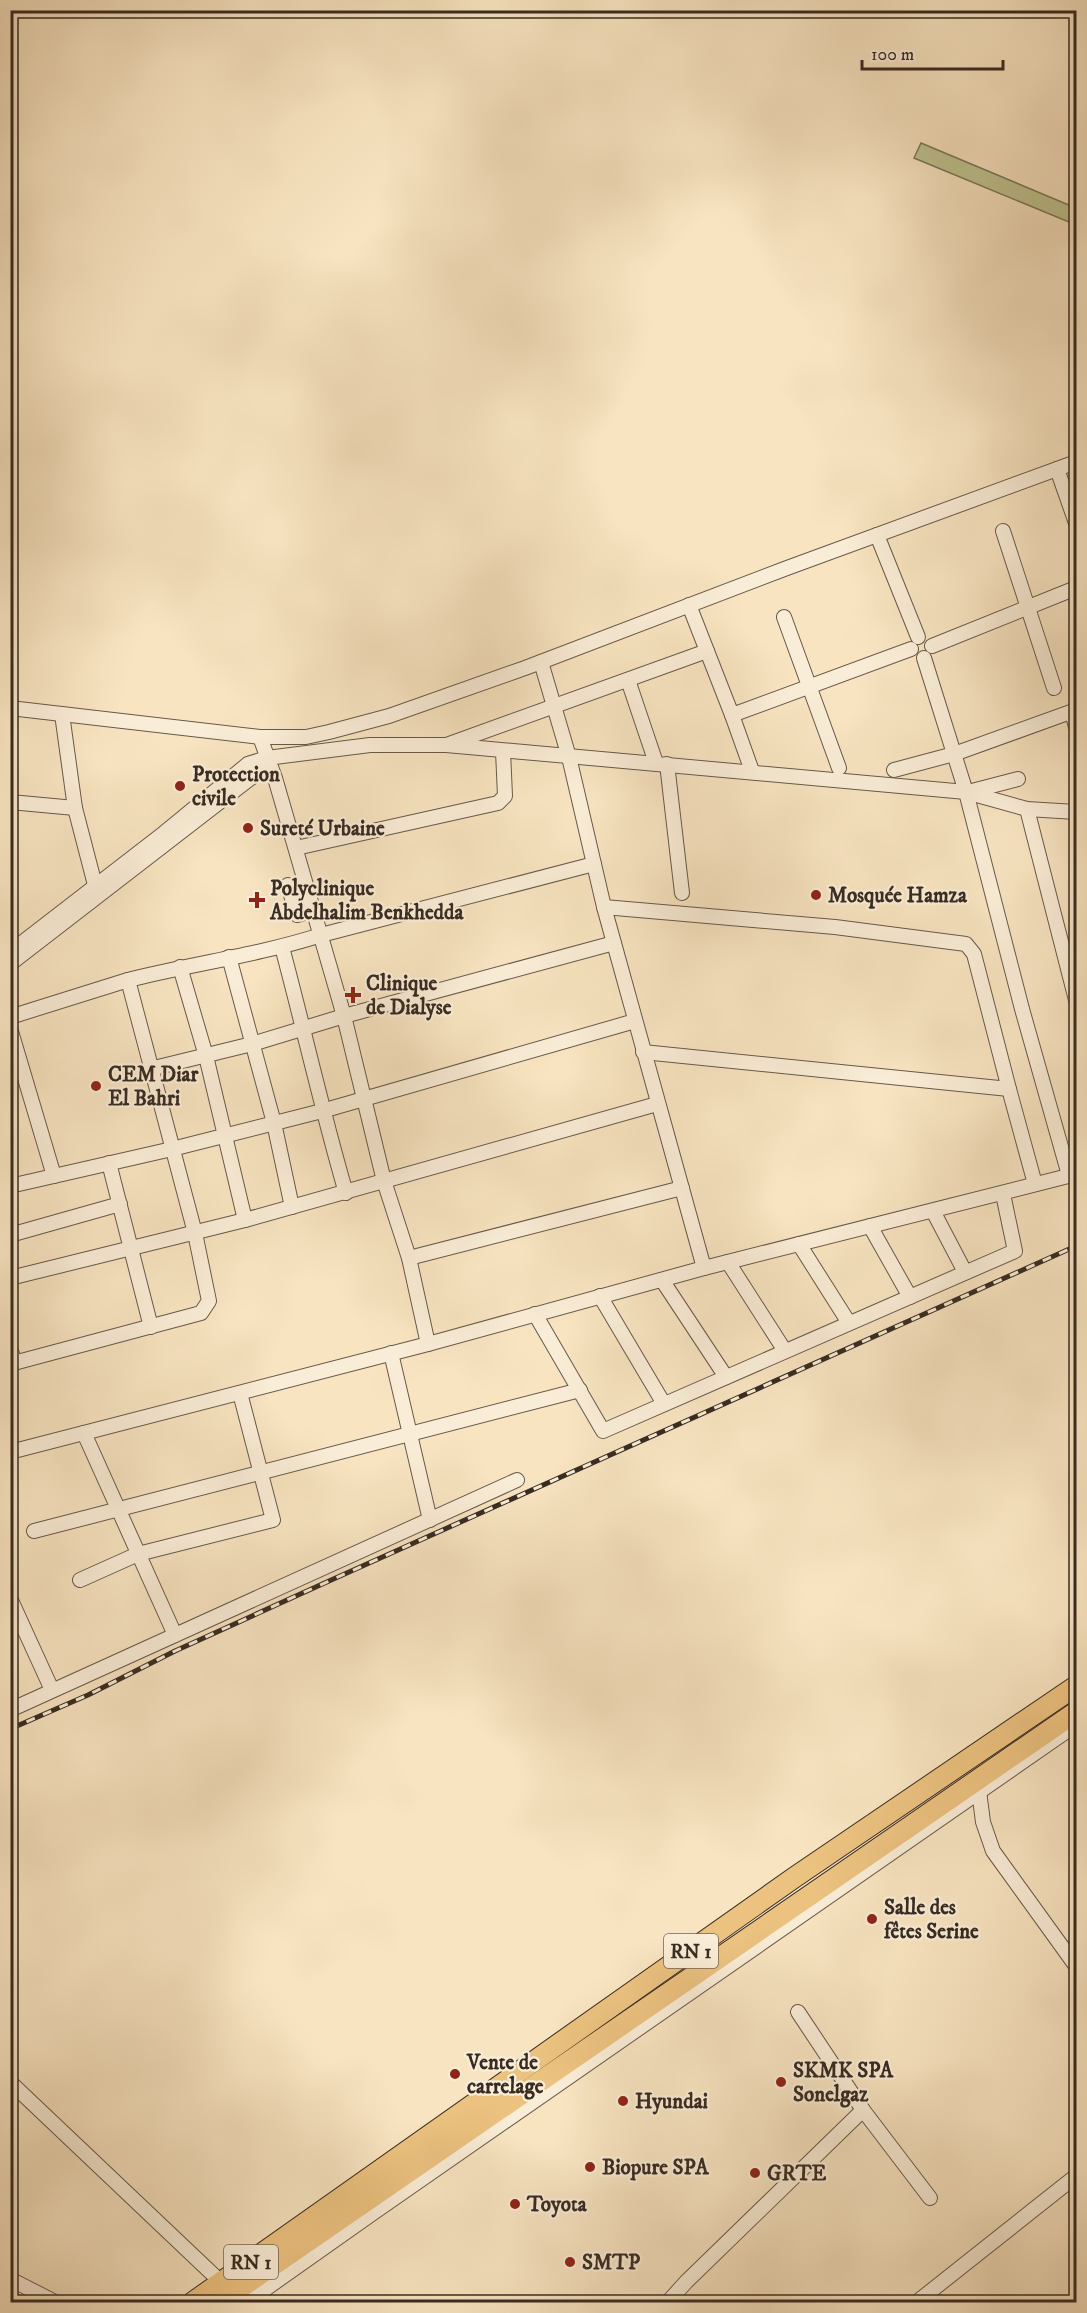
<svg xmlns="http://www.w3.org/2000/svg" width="1087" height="2313" viewBox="0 0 1087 2313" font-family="'IM FELL DW Pica',serif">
<rect width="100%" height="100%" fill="#f8e4c1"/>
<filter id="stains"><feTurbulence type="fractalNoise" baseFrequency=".00333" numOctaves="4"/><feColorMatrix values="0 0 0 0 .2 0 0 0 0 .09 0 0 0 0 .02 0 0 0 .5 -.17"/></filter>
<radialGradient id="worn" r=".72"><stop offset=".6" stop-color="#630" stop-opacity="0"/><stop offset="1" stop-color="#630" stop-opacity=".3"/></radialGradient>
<!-- green -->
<path fill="#bfc491" stroke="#7b785a" stroke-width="1.5" d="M921,143L1076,208V225L914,158Z"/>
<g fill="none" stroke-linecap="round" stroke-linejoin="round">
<defs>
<g id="minor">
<path d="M1057,469L1076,523"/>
<path d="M1003,531L1054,688"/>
<path d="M877,535L918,637"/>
<path d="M689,605L732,715L911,649"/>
<path d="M784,617L839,768"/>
<path d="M932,646L1076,588"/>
<path d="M924,658L966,792L1022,1009L1069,1175"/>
<path d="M541,662L569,757L604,907L704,1268"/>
<path d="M628,680L656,763"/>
<path d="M10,708L260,737H306L329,732L389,716L525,668L787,568L1076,462"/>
<path d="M1072,712L1076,727"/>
<path d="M62,714L75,808L95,885"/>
<path d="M732,715L752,771"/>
<path d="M260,737L275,778L344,1016L384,1181L409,1258L428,1344"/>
<path d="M449,744L707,651"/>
<path d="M267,758L370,745H446L966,792L1027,809L1076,812"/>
<path d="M667,764L682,893"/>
<path d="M894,770L954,754L1076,710"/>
<path d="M968,792L1018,779"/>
<path d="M10,802L75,808"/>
<path d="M1027,809L1076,1000"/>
<path d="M296,848L498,803L505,796L503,751"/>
<path d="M288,885L297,915L313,910"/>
<path d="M604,907L835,927L966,944L974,954L1009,1089L643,1052"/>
<path d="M282,947C304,1029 322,1111 346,1193"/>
<path d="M10,952L164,833L248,764L267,758L256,774L10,964"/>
<path d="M229,957L274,1123L292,1207"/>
<path d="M180,967L206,1056L245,1220"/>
<path d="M10,1017L128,980"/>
<path d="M10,1028L54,1176"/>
<path d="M150,1069L252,1044L344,1016L614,943"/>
<path d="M1009,1089L1035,1184"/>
<path d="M109,1163L151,1327"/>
<path d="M10,1186L172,1149L322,1111L635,1021"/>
<path d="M933,1211L965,1272"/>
<path d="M870,1226L910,1297"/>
<path d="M10,1235L120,1204"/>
<path d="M799,1244L849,1323"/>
<path d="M409,1258L682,1188"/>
<path d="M728,1262L785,1351"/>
<path d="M10,1278L245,1220L657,1104"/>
<path d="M662,1280L726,1377"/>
<path d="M600,1296L664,1404"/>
<path d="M535,1314L603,1431L1015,1251L1003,1194"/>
<path d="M10,1348L15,1363"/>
<path d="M391,1353L430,1520"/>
<path d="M10,1364L201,1313L209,1301L195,1233L128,980C192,964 258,955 321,935L594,864"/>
<path d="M84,1433L175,1635"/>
<path d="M10,1452L428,1344L704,1268L1076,1174"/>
<path d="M34,1531L580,1390"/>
<path d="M80,1580L138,1554L273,1520L240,1393"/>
<path d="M10,1598L52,1690"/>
<path d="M10,1710L517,1480"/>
<path d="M979,1791L983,1822L993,1851L1076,1966"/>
<path d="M798,2012L863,2110L930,2198"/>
<path d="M10,2082L222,2283"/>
<path d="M10,2279L55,2302"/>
<path d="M247,2302L373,2213L1064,1733L1076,1719"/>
<path d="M668,2302L686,2282L863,2110"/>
<path d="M917,2302L1076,2176"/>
</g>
<g id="highway">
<path d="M193,2302L795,1877L1076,1686"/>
<path d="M220,2302L1076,1712"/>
</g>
</defs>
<!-- minor casing -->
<use href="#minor" stroke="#67594a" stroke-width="16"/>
<!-- highway casing -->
<use href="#highway" stroke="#372b22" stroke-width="22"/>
<!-- minor -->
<use href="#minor" stroke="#faedd7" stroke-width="14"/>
<!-- highway -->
<use href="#highway" stroke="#ecc280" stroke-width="20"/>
<defs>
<path id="rail" d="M10,1729L88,1695L175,1651L329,1581L1076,1246"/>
</defs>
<!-- rail casing -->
<use href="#rail" stroke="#372b22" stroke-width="5"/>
<!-- rail -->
<use href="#rail" stroke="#faedd7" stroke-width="3" stroke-dasharray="9" stroke-linecap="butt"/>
</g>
<!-- markers -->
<g fill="#8f2418" stroke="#faedd7" stroke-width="2">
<circle cx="180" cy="786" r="6"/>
<circle cx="248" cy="828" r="6"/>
<circle cx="816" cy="895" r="6"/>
<path d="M254 891h6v6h6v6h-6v6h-6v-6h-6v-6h6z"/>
<path d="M350 986h6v6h6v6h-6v6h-6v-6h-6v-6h6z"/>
<circle cx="96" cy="1086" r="6"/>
<circle cx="872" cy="1919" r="6"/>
<circle cx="455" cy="2074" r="6"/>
<circle cx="781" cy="2082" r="6"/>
<circle cx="623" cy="2101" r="6"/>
<circle cx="590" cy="2167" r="6"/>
<circle cx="755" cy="2173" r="6"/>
<circle cx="515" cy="2204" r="6"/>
<circle cx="570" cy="2262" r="6"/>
</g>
<g text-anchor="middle" stroke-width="4.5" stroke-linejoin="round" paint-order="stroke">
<!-- shield labels -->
<g fill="#faedd7" stroke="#726558" stroke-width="1.5">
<rect x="664" y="1934" width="54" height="34" rx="4.5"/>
<rect x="224" y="2245" width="54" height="34" rx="4.5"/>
</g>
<g font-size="20" font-weight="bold" fill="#372b22">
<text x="691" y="1958">RN 1</text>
<text x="251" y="2269">RN 1</text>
</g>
<!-- poi labels -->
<g font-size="21" font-weight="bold" fill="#372b22" stroke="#faedd7" text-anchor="start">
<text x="192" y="781">Protection<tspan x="192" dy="24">civile</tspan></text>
<text x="260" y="835">Sureté Urbaine</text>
<text x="270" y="895">Polyclinique<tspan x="270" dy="24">Abdelhalim Benkhedda</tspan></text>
<text x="828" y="902">Mosquée Hamza</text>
<text x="366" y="990">Clinique<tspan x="366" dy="24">de Dialyse</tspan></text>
<text x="108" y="1081">CEM Diar<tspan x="108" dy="24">El Bahri</tspan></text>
<text x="884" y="1914">Salle des<tspan x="884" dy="24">fêtes Serine</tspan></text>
<text x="467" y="2069">Vente de<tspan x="467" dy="24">carrelage</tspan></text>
<text x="793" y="2077">SKMK SPA<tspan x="793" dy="24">Sonelgaz</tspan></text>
<text x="635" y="2108">Hyundai</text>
<text x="602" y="2174">Biopure SPA</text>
<text x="767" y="2180">GRTE</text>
<text x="527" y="2211">Toyota</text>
<text x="582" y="2269">SMTP</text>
</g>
</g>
<!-- margin -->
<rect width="1087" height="2313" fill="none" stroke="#f8e4c1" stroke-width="36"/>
<rect x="12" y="12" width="1063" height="2289" fill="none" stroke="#372b22" stroke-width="3"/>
<rect x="18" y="18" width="1051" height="2277" fill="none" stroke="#372b22" stroke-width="1.5"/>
<!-- scale -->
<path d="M862 60v9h141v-9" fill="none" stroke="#372b22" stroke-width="3"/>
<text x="871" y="60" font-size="18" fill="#372b22" stroke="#faedd7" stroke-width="4.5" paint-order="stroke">100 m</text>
<rect width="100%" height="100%" filter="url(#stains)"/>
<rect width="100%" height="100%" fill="url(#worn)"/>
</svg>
